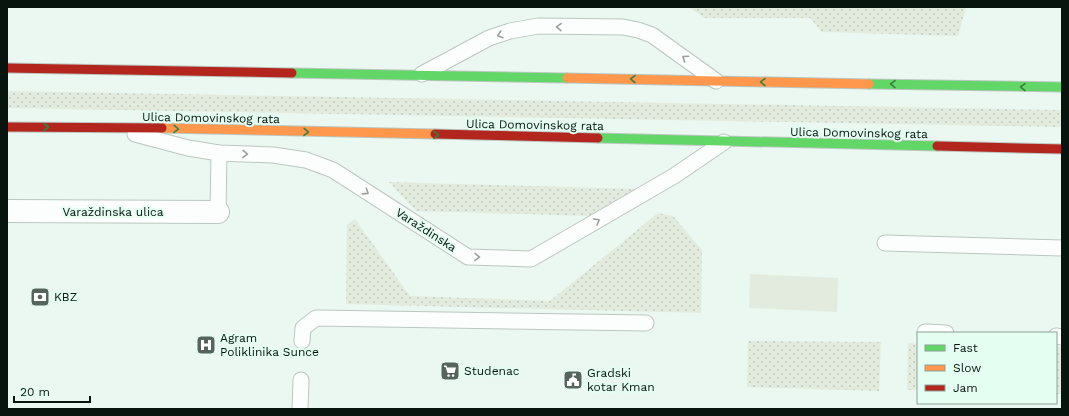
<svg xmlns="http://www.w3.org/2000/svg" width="1069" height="416" viewBox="0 0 1069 416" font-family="'Work Sans',sans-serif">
<defs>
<pattern id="grass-dots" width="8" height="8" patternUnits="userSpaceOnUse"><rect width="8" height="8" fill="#e3ebde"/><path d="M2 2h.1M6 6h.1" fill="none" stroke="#c1c9bd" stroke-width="1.8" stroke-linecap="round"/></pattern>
</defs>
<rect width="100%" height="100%" fill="#eaf8f1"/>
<!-- grass -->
<g fill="url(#grass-dots)">
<path d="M688,7H966L958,36L822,32L810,18H705Z"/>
<path d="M7,91L1062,110V127L7,108Z"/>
<path d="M389,182L636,189L592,216L416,211Z"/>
<path d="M658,213L673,216L702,250L701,313L346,304L347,225L355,219L410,296L550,301Z"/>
<path d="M748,341L881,342L879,391L747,387Z"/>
<path d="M908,343L918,344V390H907Z"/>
<rect x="1056" y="347" width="6" height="47"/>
</g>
<!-- green -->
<path fill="#e3ebde" d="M750,274L838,278L837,312L749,308Z"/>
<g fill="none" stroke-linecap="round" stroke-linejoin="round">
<defs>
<g id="lane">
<path d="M422,74L489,38L510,31L538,26L623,27L638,30L652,35L716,81"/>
<path d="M135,134L188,148L219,153L273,155L306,160L333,170L468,257L531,259L674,176L724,142"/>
<path d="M218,212L219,153"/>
<path d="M885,243L1062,248"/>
<path d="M925,332L946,333"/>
<path d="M1056,336L1062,337"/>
<path d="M302,341L303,328L316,318L646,323"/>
<path d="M300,409L301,380"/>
</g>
<path id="street" d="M7,211L218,212"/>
<g id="fast">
<path d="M292,73L567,78"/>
<path d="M869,84L1062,87"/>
<path d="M598,138L937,146"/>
</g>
<g id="slow">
<path d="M567,78L869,84"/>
<path d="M162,128L435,134"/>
</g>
<g id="jam">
<path d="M7,68L292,73"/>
<path d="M7,127L162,128"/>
<path d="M435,134L598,138"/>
<path d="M937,146L1062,149"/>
</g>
</defs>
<!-- lane casing -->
<use href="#lane" stroke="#bbc7c1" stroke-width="17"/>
<!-- street casing -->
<use href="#street" stroke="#bbc7c1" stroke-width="24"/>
<!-- fast casing -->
<use href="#fast" stroke="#bbc7c1" stroke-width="11"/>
<!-- slow casing -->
<use href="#slow" stroke="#bbc7c1" stroke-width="11"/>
<!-- jam casing -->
<use href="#jam" stroke="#bbc7c1" stroke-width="11"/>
<!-- lane -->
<use href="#lane" stroke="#fcfefd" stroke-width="15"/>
<!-- street -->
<use href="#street" stroke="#fcfefd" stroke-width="22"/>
<!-- fast -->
<use href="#fast" stroke="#63d668" stroke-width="9"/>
<!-- slow -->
<use href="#slow" stroke="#ff974d" stroke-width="9"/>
<!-- jam -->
<use href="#jam" stroke="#b3261e" stroke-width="9"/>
</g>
<!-- one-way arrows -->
<defs><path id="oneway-chevron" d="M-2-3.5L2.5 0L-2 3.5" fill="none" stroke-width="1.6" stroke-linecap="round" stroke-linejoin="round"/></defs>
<g stroke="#9aa09d">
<use href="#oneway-chevron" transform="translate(559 27) rotate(-179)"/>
<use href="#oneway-chevron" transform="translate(500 35) rotate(162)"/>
<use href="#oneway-chevron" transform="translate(685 58) rotate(-145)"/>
<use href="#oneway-chevron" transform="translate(245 154) rotate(2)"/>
<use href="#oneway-chevron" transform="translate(366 192) rotate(33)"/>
<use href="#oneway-chevron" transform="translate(597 221) rotate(-30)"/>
<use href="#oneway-chevron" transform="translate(477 257) rotate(2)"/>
</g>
<g stroke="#3a7f40">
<use href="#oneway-chevron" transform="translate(633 79) rotate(-179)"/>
<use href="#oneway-chevron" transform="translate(763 82) rotate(-179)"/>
<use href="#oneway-chevron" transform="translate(893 84) rotate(-179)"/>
<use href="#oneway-chevron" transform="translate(1023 87) rotate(-179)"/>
<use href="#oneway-chevron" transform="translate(46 127)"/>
<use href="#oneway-chevron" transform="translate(176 129) rotate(1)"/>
<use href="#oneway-chevron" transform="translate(306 132) rotate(1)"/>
<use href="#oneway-chevron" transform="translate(436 135) rotate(1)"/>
</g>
<!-- icons -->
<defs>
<symbol id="bank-square" viewBox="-11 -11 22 22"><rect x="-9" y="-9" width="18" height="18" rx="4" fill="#57645d" stroke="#e4fef1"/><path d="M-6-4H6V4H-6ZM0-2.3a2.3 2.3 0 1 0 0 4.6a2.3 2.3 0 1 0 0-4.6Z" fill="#fff"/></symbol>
<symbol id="hospital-square" viewBox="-11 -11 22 22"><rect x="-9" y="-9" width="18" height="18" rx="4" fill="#57645d" stroke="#e4fef1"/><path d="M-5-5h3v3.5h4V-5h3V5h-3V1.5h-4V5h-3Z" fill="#fff"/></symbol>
<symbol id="supermarket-square" viewBox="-11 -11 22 22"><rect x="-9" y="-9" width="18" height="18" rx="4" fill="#57645d" stroke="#e4fef1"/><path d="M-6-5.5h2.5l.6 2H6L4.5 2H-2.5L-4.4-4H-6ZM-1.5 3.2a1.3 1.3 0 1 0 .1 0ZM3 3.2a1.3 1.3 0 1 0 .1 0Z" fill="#fff"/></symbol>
<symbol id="civic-square" viewBox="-11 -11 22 22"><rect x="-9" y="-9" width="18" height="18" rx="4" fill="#57645d" stroke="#e4fef1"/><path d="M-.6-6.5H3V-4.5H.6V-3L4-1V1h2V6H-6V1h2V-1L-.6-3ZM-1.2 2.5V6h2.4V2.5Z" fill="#fff"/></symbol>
</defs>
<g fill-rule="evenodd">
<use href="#bank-square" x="29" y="286" width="22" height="22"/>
<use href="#hospital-square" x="195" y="334" width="22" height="22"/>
<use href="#supermarket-square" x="439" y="360" width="22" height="22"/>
<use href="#civic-square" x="562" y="369" width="22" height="22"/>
</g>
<g text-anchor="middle" stroke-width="4" stroke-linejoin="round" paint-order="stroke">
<!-- street labels -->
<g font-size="12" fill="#08140e" stroke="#e4fef1">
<text transform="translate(211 118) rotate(1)" y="4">Ulica Domovinskog rata</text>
<text transform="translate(535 125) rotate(1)" y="4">Ulica Domovinskog rata</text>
<text transform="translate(859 133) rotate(1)" y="4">Ulica Domovinskog rata</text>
<text x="113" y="216">Varaždinska ulica</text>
<text transform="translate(426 230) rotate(33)" y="4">Varaždinska</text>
</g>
<!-- poi labels -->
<g font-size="12" fill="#08140e" stroke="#e4fef1" text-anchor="start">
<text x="54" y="301">KBZ</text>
<text x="220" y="342">Agram<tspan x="220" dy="14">Poliklinika Sunce</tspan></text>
<text x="464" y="375">Studenac</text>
<text x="587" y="377">Gradski<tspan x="587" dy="14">kotar Kman</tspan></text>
</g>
</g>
<!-- border -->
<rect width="1069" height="416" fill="none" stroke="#08140e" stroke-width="16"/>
<!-- legend -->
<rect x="917" y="332" width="140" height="72" fill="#e4fef1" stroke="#8ca096"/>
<rect x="925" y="345" width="20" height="6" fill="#63d668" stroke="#8ca096"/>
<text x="953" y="352" font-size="12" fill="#08140e">Fast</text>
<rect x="925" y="365" width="20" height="6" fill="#ff974d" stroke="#8ca096"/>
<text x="953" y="372" font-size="12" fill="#08140e">Slow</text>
<rect x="925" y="385" width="20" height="6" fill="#b3261e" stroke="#8ca096"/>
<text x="953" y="392" font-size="12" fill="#08140e">Jam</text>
<!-- scale -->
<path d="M14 396v6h76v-6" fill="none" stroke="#08140e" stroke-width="2"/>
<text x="20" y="396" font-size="12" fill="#08140e" stroke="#e4fef1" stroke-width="3" paint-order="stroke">20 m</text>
</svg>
